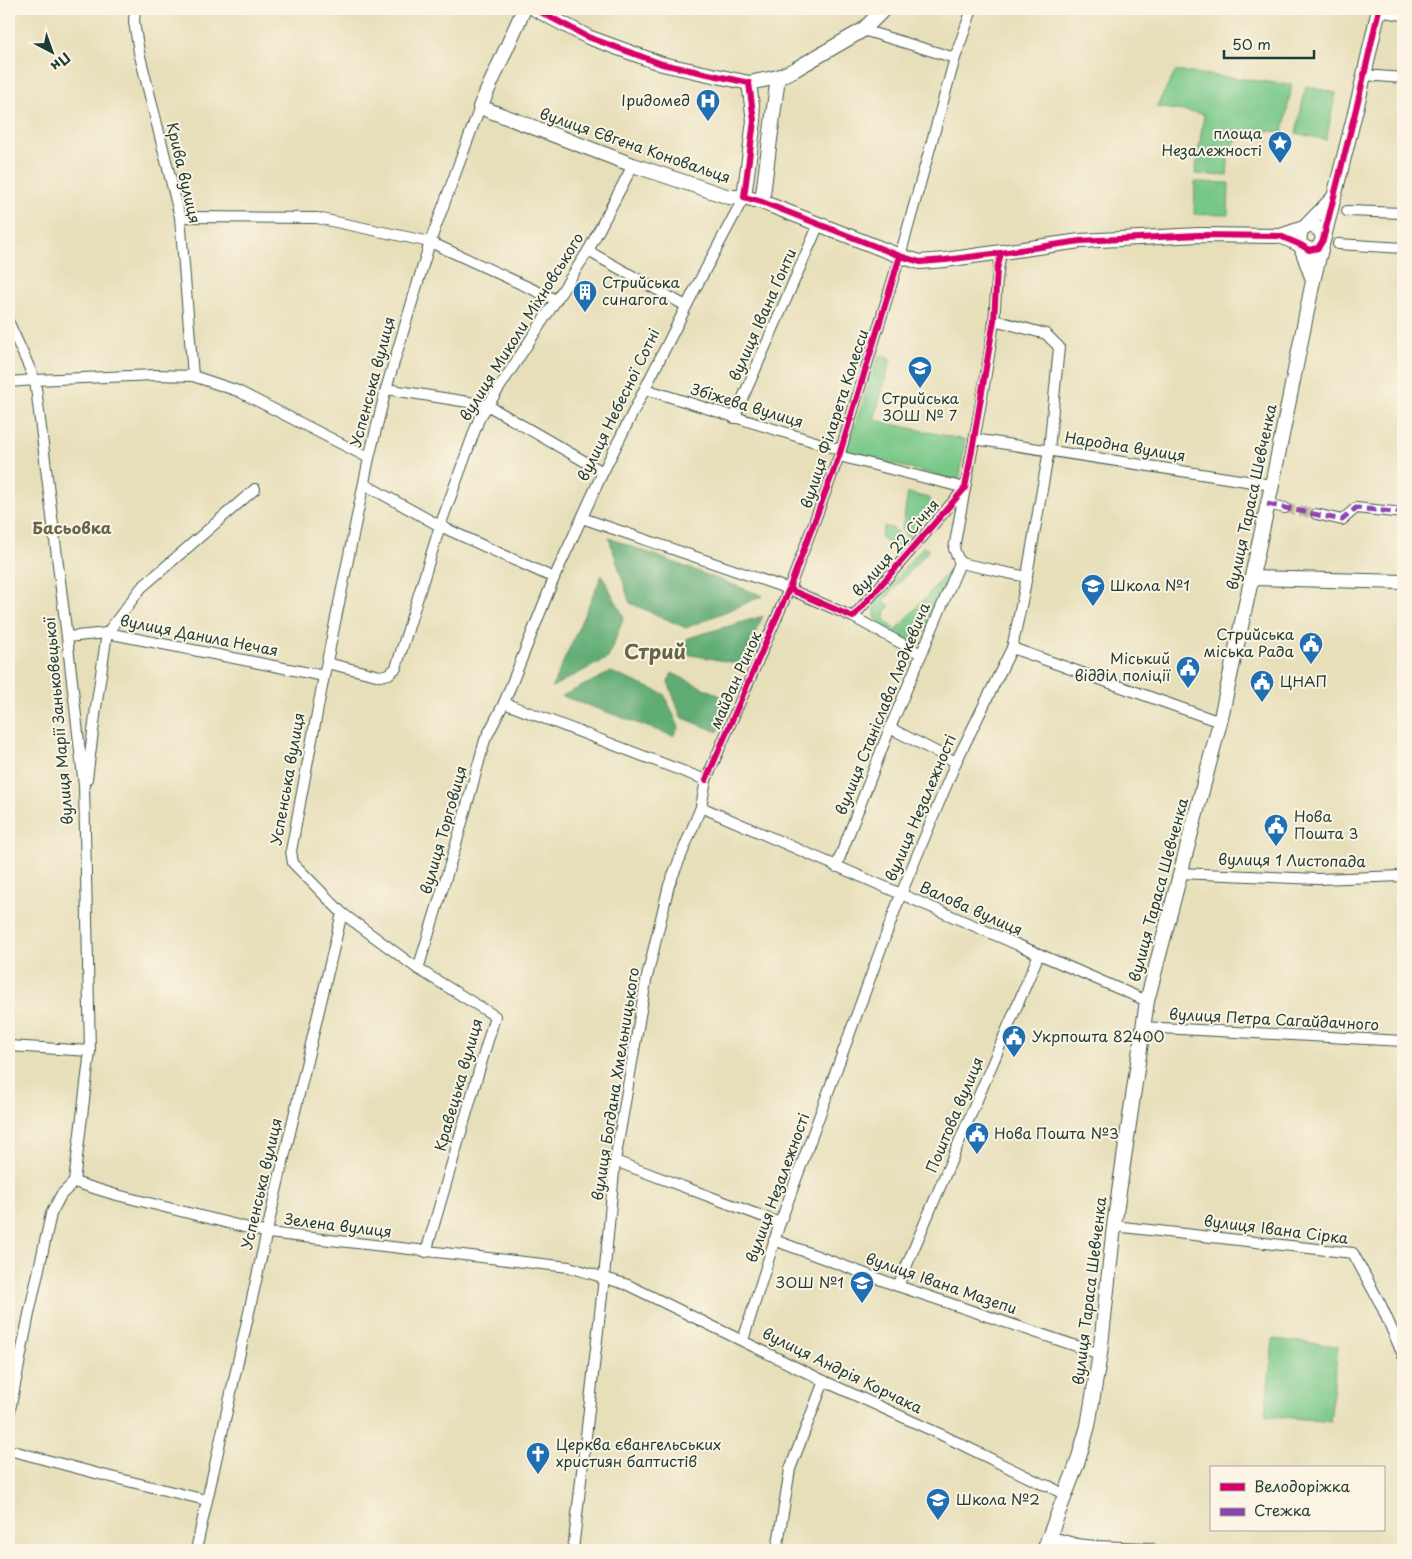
<svg xmlns="http://www.w3.org/2000/svg" width="1412" height="1559" viewBox="0 0 1412 1559" font-family="'Playpen Sans',sans-serif">
<rect width="100%" height="100%" fill="#fcf5e5"/>
<filter id="ink" filterUnits="userSpaceOnUse"><feTurbulence type="fractalNoise" baseFrequency=".02" numOctaves="2"/><feDisplacementMap in="SourceGraphic" scale="10" xChannelSelector="R" yChannelSelector="G"/><feConvolveMatrix kernelMatrix="1 2 1 2 8 2 1 2 1" color-interpolation-filters="sRGB"/></filter>
<filter id="wash" filterUnits="userSpaceOnUse"><feTurbulence type="fractalNoise" baseFrequency=".0096" numOctaves="4" result="noise"/><feDisplacementMap in="SourceGraphic" scale="20" xChannelSelector="R" yChannelSelector="G"/><feGaussianBlur stdDeviation="1.12" result="paint"/><feColorMatrix in="noise" values="0 0 0 0 0 0 0 0 0 0 0 0 0 0 0 0 0 1.4 0 .05"/><feComposite in="paint" operator="in"/></filter>
<g filter="url(#wash)">
<rect width="100%" height="100%" fill="#e7dfba"/>
<!-- green -->
<g fill="#77c788" stroke="#4b825e">
<path d="M1176,71L1292,85L1283,132L1250,129L1229,148L1227,176L1195,174L1204,114L1156,107Z"/>
<path d="M1306,86L1336,93L1326,140L1296,133Z"/>
<path d="M1195,182L1229,183L1228,215L1194,214Z"/>
<path d="M879,355L891,359L874,420L965,440L960,477L957,480L847,453L846,450Z"/>
<path d="M908,493L929,498L933,503L932,507L907,538L902,529Z"/>
<path d="M884,526L894,529L903,543L898,549L886,542L881,537Z"/>
<path d="M924,546L929,550L884,600L890,606L886,611L885,619L896,631L950,569L952,571L924,632C920,638 918,641 910,641C889,629 863,624 880,595Z"/>
<path d="M1273,1339L1338,1346L1330,1422L1265,1415Z"/>
</g>
<!-- forest -->
<g fill="#61ac74" stroke="#407454">
<path d="M609,538L763,596L686,628L630,603Z"/>
<path d="M602,575L624,617L608,658L552,687Z"/>
<path d="M763,616L741,664L680,653L688,638Z"/>
<path d="M611,672L664,694L679,727L673,736L562,696Z"/>
<path d="M672,673L729,700L718,732L681,717L668,682Z"/>
</g>
</g>
<g filter="url(#ink)">
<g fill="none" stroke-linecap="round" stroke-linejoin="round">
<!-- street-tunnel -->
<path stroke="#bfbf9f" stroke-width="10" stroke-dasharray="10 5" stroke-linecap="butt" d="M1285,508L1316,514"/>
<defs>
<g id="street">
<path d="M135,9L134,22L139,52L180,217L193,376"/>
<path d="M1378,11L1403,15"/>
<path d="M863,30L955,58"/>
<path d="M1364,75L1403,78"/>
<path d="M1347,211L1403,213"/>
<path d="M180,217L317,218L430,242L556,300"/>
<path d="M1338,244L1403,248"/>
<path d="M588,251L686,306"/>
<path d="M9,323L35,380L67,637L84,786L90,1051L74,1182"/>
<path d="M9,382L35,380L155,375L193,376L238,391L369,458"/>
<path d="M386,389L487,405L603,472"/>
<path d="M645,389L841,450"/>
<path d="M734,418L819,224"/>
<path d="M974,439L1272,485"/>
<path d="M839,456L965,488"/>
<path d="M364,484L440,526L554,578"/>
<path d="M1267,504L1285,508"/>
<path d="M1316,514L1342,520L1356,508L1403,513"/>
<path d="M582,518L789,589L853,617L921,654"/>
<path d="M960,563L954,549C967,473 984,397 994,321C996,298 996,275 1001,253"/>
<path d="M960,563L1027,577"/>
<path d="M853,617L965,488"/>
<path d="M67,637L107,633L324,676"/>
<path d="M1012,648L1220,722"/>
<path d="M327,663L380,676L389,674L396,668L440,526L479,419L588,251L633,165"/>
<path d="M504,703L706,780"/>
<path d="M890,728L956,762"/>
<path d="M87,779L96,708L107,633L141,588L255,489"/>
<path d="M701,807L1147,1001"/>
<path d="M836,867L890,728L960,563"/>
<path d="M1179,873L1318,879L1403,876"/>
<path d="M342,913L418,969L495,1016L426,1252"/>
<path d="M418,969L455,848L485,740L504,703L554,578L603,472L694,291L744,197"/>
<path d="M1142,1027L1403,1041"/>
<path d="M9,1046L90,1051"/>
<path d="M615,1161L780,1223"/>
<path d="M74,1182L113,1194L268,1233L569,1267L628,1285L824,1381L942,1435L1042,1484L1049,1486L1065,1495"/>
<path d="M1114,1226L1353,1253L1381,1305L1403,1355"/>
<path d="M774,1240L898,1286L1100,1354"/>
<path d="M898,1286L1039,954"/>
<path d="M743,1340L780,1223L901,894L956,762L1012,648L1024,592L1049,450L1059,347L1046,334L994,320"/>
<path d="M9,1415L29,1314L51,1214L61,1195L74,1182"/>
<path d="M9,1450L103,1475L206,1500"/>
<path d="M196,1550L274,1200L342,913L293,863L291,851L324,676L369,458L386,389L430,242L480,107"/>
<path d="M573,1550L604,1278L615,1161L646,981L669,885L701,807L706,780L789,589L839,456L900,256L955,58L972,9"/>
<path d="M777,1550L790,1469L824,1381"/>
</g>
<g id="secondary">
<path d="M524,9L480,107L633,165L729,197H744L762,202L900,256L920,262L945,260L1080,241L1199,235L1280,236L1309,226H1313L1321,231L1323,240L1318,248L1309,250L1301,245L1280,236"/>
<path d="M535,9L588,37L662,64L749,83L778,77L794,70L863,30L884,9"/>
<path d="M744,197L754,121L749,83"/>
<path d="M762,202L778,77"/>
<path d="M1313,280L1299,241L1301,231L1332,199"/>
<path d="M1252,578L1403,582"/>
<path d="M1048,1538L1077,1546L1095,1548L1150,1550"/>
<path d="M1044,1550L1077,1464L1088,1426L1100,1354L1114,1226L1147,1001L1220,722L1272,485L1313,281L1360,93L1379,9"/>
</g>
</defs>
<!-- street casing -->
<use href="#street" stroke="#3d5548" stroke-width="12"/>
<!-- secondary casing -->
<use href="#secondary" stroke="#3d5548" stroke-width="16"/>
<!-- street -->
<use href="#street" stroke="#fff" stroke-width="10"/>
<!-- secondary -->
<use href="#secondary" stroke="#fff" stroke-width="14"/>
<!-- quiet -->
<path stroke="#8e44ad" stroke-width="5" stroke-dasharray="10 5" stroke-linecap="butt" d="M1267,504L1342,520L1356,508L1403,513"/>
<defs>
<g id="cycleway">
<path d="M535,9L588,37L662,64L749,83L754,121L744,197L762,202L900,256L920,262L945,260L1001,253L997,269L994,320L974,439L965,488L853,617L789,589L706,780"/>
<path d="M994,254L1080,241L1199,235L1280,236L1301,245L1309,250L1318,248L1323,240L1360,93L1379,9"/>
<path d="M786,597L839,456L900,256"/>
</g>
</defs>
<!-- cycleway casing -->
<use href="#cycleway" stroke="#fcf5e5" stroke-width="9"/>
<!-- cycleway -->
<use href="#cycleway" stroke="#d6006c" stroke-width="6"/>
</g>
</g>
<!-- icons -->
<defs>
<symbol id="hospital-pin" viewBox="-11 -11 22 30"><path d="M0 17L-7.5 6A9.5 9.5 0 1 1 7.5 6Z" fill="#1f6fb2" stroke="#fcf5e5"/><path d="M-5-5h3v3.5h4V-5h3V5h-3V1.5h-4V5h-3Z" fill="#fff"/></symbol>
<symbol id="sight-pin" viewBox="-11 -11 22 30"><path d="M0 17L-7.5 6A9.5 9.5 0 1 1 7.5 6Z" fill="#1f6fb2" stroke="#fcf5e5"/><path d="M0-6L1.8-2.2L6-1.7L2.9 1.2L3.7 5.4L0 3.3L-3.7 5.4L-2.9 1.2L-6-1.7L-1.8-2.2Z" fill="#fff"/></symbol>
<symbol id="building-pin" viewBox="-11 -11 22 30"><path d="M0 17L-7.5 6A9.5 9.5 0 1 1 7.5 6Z" fill="#1f6fb2" stroke="#fcf5e5"/><path d="M-4-6H4V6H1V3H-1V6H-4ZM-2.5-4.3h1.7v1.8h-1.7ZM.8-4.3h1.7v1.8H.8ZM-2.5-1h1.7V.8h-1.7ZM.8-1h1.7V.8H.8Z" fill="#fff"/></symbol>
<symbol id="school-pin" viewBox="-11 -11 22 30"><path d="M0 17L-7.5 6A9.5 9.5 0 1 1 7.5 6Z" fill="#1f6fb2" stroke="#fcf5e5"/><path d="M0-5L7-2L0 1L-7-2ZM-4 1L0 2.5L4 1V4Q0 6-4 4Z" fill="#fff"/></symbol>
<symbol id="civic-pin" viewBox="-11 -11 22 30"><path d="M0 17L-7.5 6A9.5 9.5 0 1 1 7.5 6Z" fill="#1f6fb2" stroke="#fcf5e5"/><path d="M-.6-6.5H3V-4.5H.6V-3L4-1V1h2V6H-6V1h2V-1L-.6-3ZM-1.2 2.5V6h2.4V2.5Z" fill="#fff"/></symbol>
<symbol id="church-pin" viewBox="-11 -11 22 30"><path d="M0 17L-7.5 6A9.5 9.5 0 1 1 7.5 6Z" fill="#1f6fb2" stroke="#fcf5e5"/><path d="M-1.2-6h2.4v3.5h3.3v2.4h-3.3V6h-2.4V-.1h-3.3v-2.4h3.3Z" fill="#fff"/></symbol>
</defs>
<g fill-rule="evenodd">
<use href="#hospital-pin" x="694" y="87" width="28" height="38"/>
<use href="#sight-pin" x="1266" y="129" width="28" height="38"/>
<use href="#building-pin" x="571" y="278" width="28" height="38"/>
<use href="#school-pin" x="906" y="354" width="28" height="38"/>
<use href="#school-pin" x="1079" y="572" width="28" height="38"/>
<use href="#civic-pin" x="1297" y="630" width="28" height="38"/>
<use href="#civic-pin" x="1174" y="654" width="28" height="38"/>
<use href="#civic-pin" x="1248" y="668" width="28" height="38"/>
<use href="#civic-pin" x="1262" y="812" width="28" height="38"/>
<use href="#civic-pin" x="1000" y="1023" width="28" height="38"/>
<use href="#civic-pin" x="963" y="1120" width="28" height="38"/>
<use href="#school-pin" x="848" y="1269" width="28" height="38"/>
<use href="#church-pin" x="524" y="1440" width="28" height="38"/>
<use href="#school-pin" x="924" y="1486" width="28" height="38"/>
</g>
<g text-anchor="middle" stroke-width="4" stroke-linejoin="round" paint-order="stroke">
<!-- poi labels -->
<g font-size="15" fill="#1f3d34" stroke="#fcf5e5" text-anchor="start">
<text x="690" y="106" text-anchor="end">Іридомед</text>
<text x="1262" y="139" text-anchor="end">площа<tspan x="1262" dy="17">Незалежності</tspan></text>
<text x="602" y="288">Стрийська<tspan x="602" dy="17">синагога</tspan></text>
<text x="920" y="404" text-anchor="middle">Стрийська<tspan x="920" dy="17">ЗОШ № 7</tspan></text>
<text x="1110" y="591">Школа №1</text>
<text x="1294" y="640" text-anchor="end">Стрийська<tspan x="1294" dy="17">міська Рада</tspan></text>
<text x="1170" y="664" text-anchor="end">Міський<tspan x="1170" dy="17">відділ поліції</tspan></text>
<text x="1280" y="687">ЦНАП</text>
<text x="1294" y="822">Нова<tspan x="1294" dy="17">Пошта 3</tspan></text>
<text x="1032" y="1042">Укрпошта 82400</text>
<text x="994" y="1139">Нова Пошта №3</text>
<text x="844" y="1288" text-anchor="end">ЗОШ №1</text>
<text x="556" y="1450">Церква євангельських<tspan x="556" dy="17">християн баптистів</tspan></text>
<text x="956" y="1505">Школа №2</text>
</g>
<!-- street labels -->
<g font-size="15" fill="#1f3d34" stroke="#fcf5e5">
<text transform="translate(635 146) rotate(19)" y="5">вулиця Євгена Коновальця</text>
<text transform="translate(183 173) rotate(77)" y="5">Крива вулиця</text>
<text transform="translate(763 315) rotate(-66)" y="5">вулиця Івана Ґонти</text>
<text transform="translate(522 327) rotate(-58)" y="5">вулиця Миколи Міхновського</text>
<text transform="translate(373 382) rotate(-75)" y="5">Успенська вулиця</text>
<text transform="translate(619 405) rotate(-64)" y="5">вулиця Небесної Сотні</text>
<text transform="translate(747 406) rotate(17)" y="5">Збіжева вулиця</text>
<text transform="translate(835 419) rotate(-72)" y="5">вулиця Філарета Колесси</text>
<text transform="translate(1125 447) rotate(9)" y="5">Народна вулиця</text>
<text transform="translate(1252 497) rotate(-78)" y="5">вулиця Тараса Шевченка</text>
<text transform="translate(896 548) rotate(-49)" y="5">вулиця 22 Січня</text>
<text transform="translate(199 636) rotate(11)" y="5">вулиця Данила Нечая</text>
<text transform="translate(736 680) rotate(-66)" y="5">майдан Ринок</text>
<text transform="translate(883 709) rotate(-68)" y="5">вулиця Станіслава Людкевича</text>
<text transform="translate(59 721) rotate(-95)" y="5">вулиця Марії Заньковецької</text>
<text transform="translate(288 779) rotate(-80)" y="5">Успенська вулиця</text>
<text transform="translate(921 808) rotate(-67)" y="5">вулиця Незалежності</text>
<text transform="translate(444 830) rotate(-74)" y="5">вулиця Торговиця</text>
<text transform="translate(1292 861) rotate(1)" y="5">вулиця 1 Листопада</text>
<text transform="translate(1159 890) rotate(-75)" y="5">вулиця Тараса Шевченка</text>
<text transform="translate(971 909) rotate(24)" y="5">Валова вулиця</text>
<text transform="translate(1274 1020) rotate(3)" y="5">вулиця Петра Сагайдачного</text>
<text transform="translate(616 1084) rotate(-81)" y="5">вулиця Богдана Хмельницького</text>
<text transform="translate(459 1085) rotate(-74)" y="5">Кравецька вулиця</text>
<text transform="translate(955 1115) rotate(-67)" y="5">Поштова вулиця</text>
<text transform="translate(262 1184) rotate(-77)" y="5">Успенська вулиця</text>
<text transform="translate(778 1188) rotate(-70)" y="5">вулиця Незалежності</text>
<text transform="translate(338 1226) rotate(7)" y="5">Зелена вулиця</text>
<text transform="translate(1276 1230) rotate(7)" y="5">вулиця Івана Сірка</text>
<text transform="translate(941 1284) rotate(19)" y="5">вулиця Івана Мазепи</text>
<text transform="translate(1090 1291) rotate(-83)" y="5">вулиця Тараса Шевченка</text>
<text transform="translate(842 1371) rotate(26)" y="5">вулиця Андрія Корчака</text>
</g>
<!-- neighbourhood labels -->
<g font-size="16" font-weight="bold" fill="#67654a" stroke="#fcf5e5">
<text x="72" y="534">Басьовка</text>
</g>
<!-- district labels -->
<g font-size="20" font-weight="bold" fill="#67654a" stroke="#fcf5e5">
<text x="655" y="659">Стрий</text>
</g>
</g>
<!-- margin -->
<rect width="1412" height="1559" fill="none" stroke="#fcf5e5" stroke-width="30"/>
<!-- legend -->
<rect x="1210" y="1466" width="175" height="65" fill="#fcf5e5" stroke="#a4ab9e"/>
<rect x="1220" y="1483" width="25" height="8" fill="#d6006c" stroke="#a4ab9e"/>
<text x="1254" y="1492" font-size="15" fill="#1f3d34">Велодоріжка</text>
<rect x="1220" y="1508" width="25" height="8" fill="#8e44ad" stroke="#a4ab9e"/>
<text x="1254" y="1516" font-size="15" fill="#1f3d34">Стежка</text>
<!-- north arrow -->
<g transform="translate(52 52) rotate(139)" stroke="#fcf5e5" stroke-width="4" paint-order="stroke">
<path d="M0-4L9 19L0 12L-9 19Z" fill="#1f3d34"/>
<text y="-8" font-size="14" font-weight="bold" text-anchor="middle" fill="#1f3d34">Пн</text>
</g>
<!-- scale -->
<path d="M1224 50v8h90v-8" fill="none" stroke="#1f3d34" stroke-width="2.5"/>
<text x="1232" y="50" font-size="15" fill="#1f3d34" stroke="#fcf5e5" stroke-width="4" paint-order="stroke">50 m</text>
</svg>
